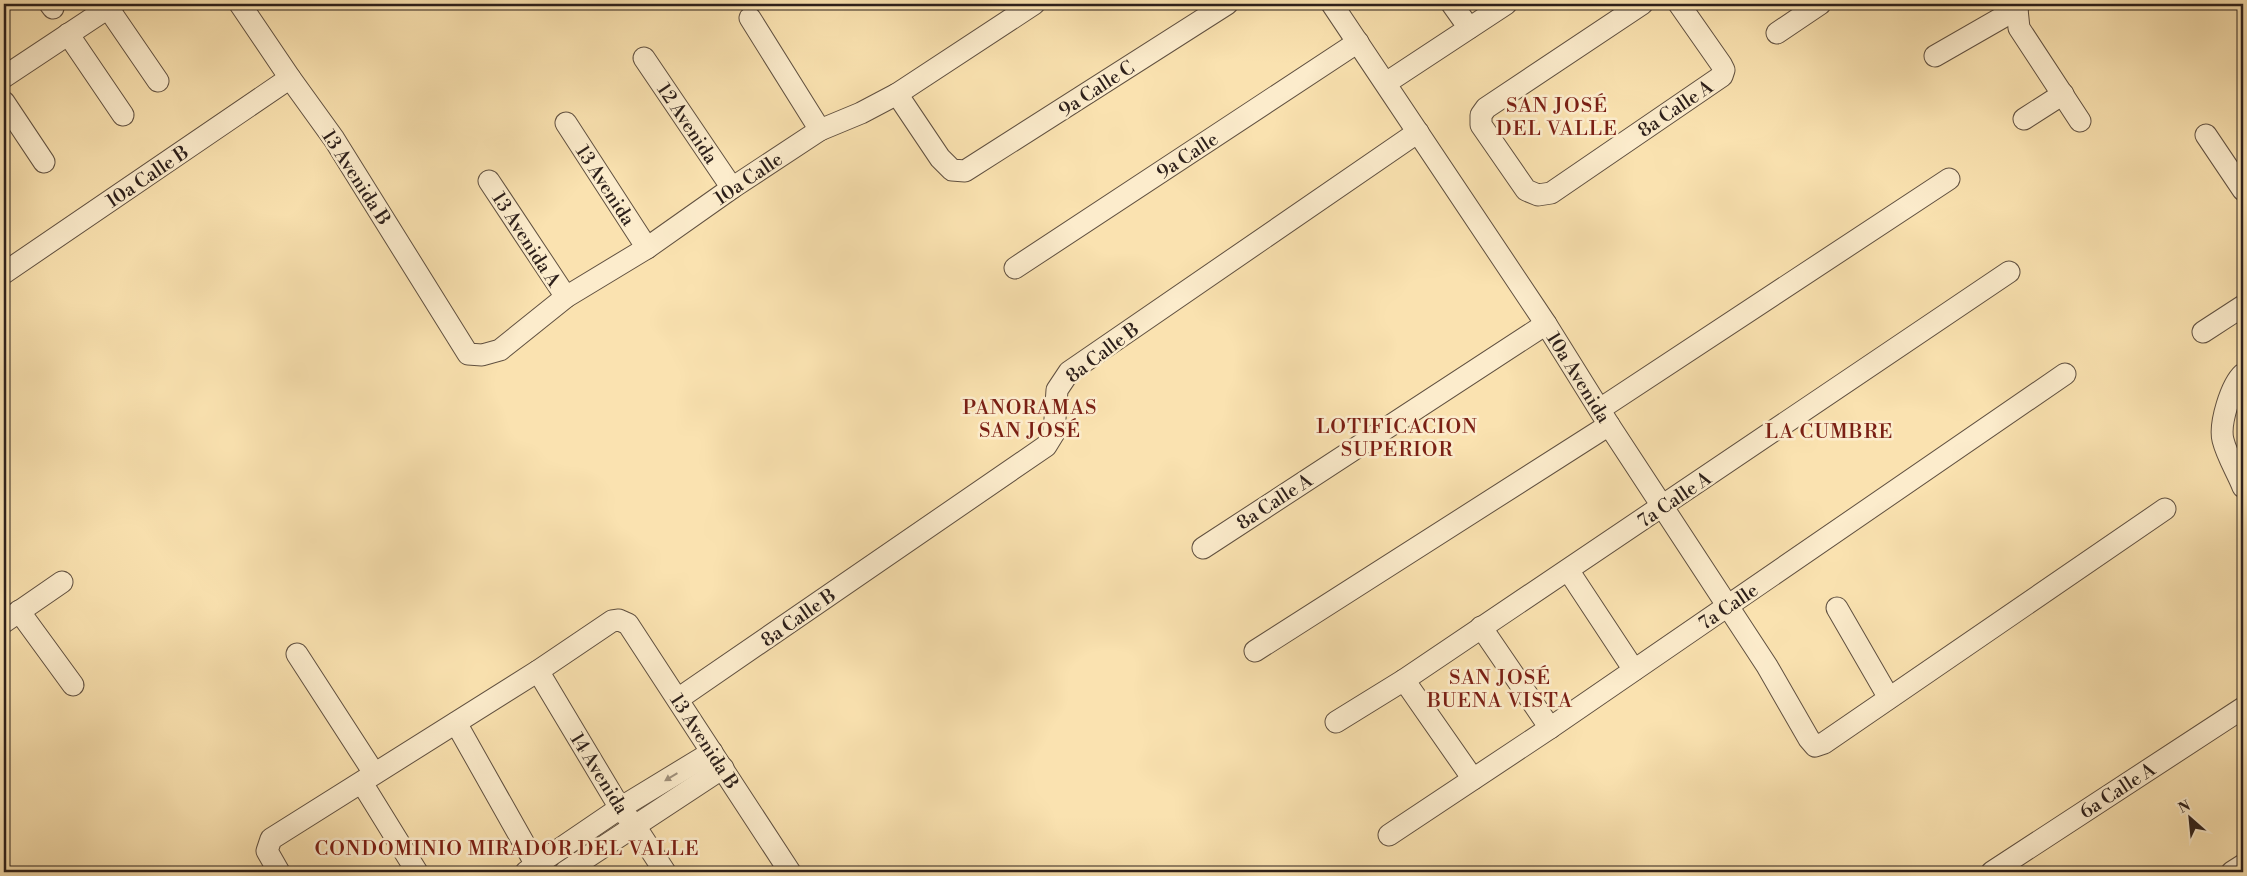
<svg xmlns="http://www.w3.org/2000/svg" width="2247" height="876" viewBox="0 0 2247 876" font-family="'Libre Bodoni',serif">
<rect width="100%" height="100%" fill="#fae2b0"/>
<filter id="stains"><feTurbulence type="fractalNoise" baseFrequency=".004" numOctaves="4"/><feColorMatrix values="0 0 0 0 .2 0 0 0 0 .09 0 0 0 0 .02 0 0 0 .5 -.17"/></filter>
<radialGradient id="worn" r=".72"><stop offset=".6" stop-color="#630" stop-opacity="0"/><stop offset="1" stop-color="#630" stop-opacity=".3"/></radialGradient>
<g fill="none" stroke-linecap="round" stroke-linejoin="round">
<defs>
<g id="minor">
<path d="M50,4L53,8"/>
<path d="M240,4L290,78L334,139L468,354L482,355L500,350L566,297L647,248L732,188L820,130L861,113L897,94L1034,4"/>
<path d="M1332,4L1546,324L1609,425L1767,666L1809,739L1815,746L1824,743L2165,509"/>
<path d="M1452,4L1469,28"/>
<path d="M1642,4L1486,108L1481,115V125L1526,190L1538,195L1551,193L1722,76L1724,70L1721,64L1679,4"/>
<path d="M2019,4L2017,9L2019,28L2080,121"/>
<path d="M108,8L158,81"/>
<path d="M750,18L820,130"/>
<path d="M1777,33L1820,4"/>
<path d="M68,34L123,115"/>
<path d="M1935,56L2017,9"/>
<path d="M644,58L732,188"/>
<path d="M4,77L114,4"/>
<path d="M1386,83L1506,4"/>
<path d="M897,94L940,158L952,170L965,171L1227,4"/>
<path d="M4,102L44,162"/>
<path d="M2024,119L2063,94"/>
<path d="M566,123L647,248"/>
<path d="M2206,135L2243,190"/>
<path d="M489,181L566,297"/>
<path d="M1015,268L1358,42"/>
<path d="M4,273L290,78"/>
<path d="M2203,332L2243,306"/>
<path d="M2243,374C2231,385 2219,424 2223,440C2227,456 2237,472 2243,487"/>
<path d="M1600,409L1949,179"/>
<path d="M1203,548L1546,324"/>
<path d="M1568,570L1634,670"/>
<path d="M1837,608L1889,698"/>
<path d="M19,611L73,685"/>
<path d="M4,622L62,582"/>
<path d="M1481,627L1550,728"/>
<path d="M1255,651L1609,425"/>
<path d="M297,654L374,773"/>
<path d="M538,671L620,808L635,826L665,872"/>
<path d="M1404,680L1473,779"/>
<path d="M678,699L1046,446L1054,433L1057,390L1069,372L1418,132"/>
<path d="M1336,722L1404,680L2009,272"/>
<path d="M456,723L540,872"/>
<path d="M362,783L417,872"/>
<path d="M1389,835L1550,728L2065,374"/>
<path d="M279,872L267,851L271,839L538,671L612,621L619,620L628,624L790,872"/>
<path d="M526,872L620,808L712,752"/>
<path d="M565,872L723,768"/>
<path d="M1992,872L2243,708"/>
<path d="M2232,872L2243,865"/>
</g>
</defs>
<!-- minor casing -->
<use href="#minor" stroke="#605040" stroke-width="23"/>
<!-- minor -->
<use href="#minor" stroke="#fceccc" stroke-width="21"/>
</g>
<!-- one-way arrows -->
<defs><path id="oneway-solid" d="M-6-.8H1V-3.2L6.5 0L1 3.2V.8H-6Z" transform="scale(1.25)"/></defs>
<use fill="#9f907c" href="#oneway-solid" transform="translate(671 777) rotate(149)"/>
<g text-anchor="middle" stroke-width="5" stroke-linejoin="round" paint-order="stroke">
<!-- street labels -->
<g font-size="19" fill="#2d201b" stroke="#fceccc">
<text transform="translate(1096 88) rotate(-33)" y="7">9a Calle C</text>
<text transform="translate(1675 108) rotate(-34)" y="7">8a Calle A</text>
<text transform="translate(688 123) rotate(56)" y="7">12 Avenida</text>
<text transform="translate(1187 155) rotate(-33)" y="7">9a Calle</text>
<text transform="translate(147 176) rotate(-34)" y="7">10a Calle B</text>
<text transform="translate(357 177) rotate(57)" y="7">13 Avenida B</text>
<text transform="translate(748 178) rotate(-34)" y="7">10a Calle</text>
<text transform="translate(606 185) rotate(57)" y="7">13 Avenida</text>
<text transform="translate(527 239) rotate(57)" y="7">13 Avenida A</text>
<text transform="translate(1102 352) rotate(-37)" y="7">8a Calle B</text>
<text transform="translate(1579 377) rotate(58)" y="7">10a Avenida</text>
<text transform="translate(1674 499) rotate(-34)" y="7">7a Calle A</text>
<text transform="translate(1274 501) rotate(-33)" y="7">8a Calle A</text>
<text transform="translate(1728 606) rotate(-34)" y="7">7a Calle</text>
<text transform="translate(798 617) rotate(-35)" y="7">8a Calle B</text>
<text transform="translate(705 741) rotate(57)" y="7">13 Avenida B</text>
<text transform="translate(600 773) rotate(58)" y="7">14 Avenida</text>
<text transform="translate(2117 790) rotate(-33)" y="7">6a Calle A</text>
</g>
<!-- neighbourhood labels -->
<g font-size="20" letter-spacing="1" fill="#7a1f14" stroke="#fceccc">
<text x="1557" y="112">SAN JOSÉ<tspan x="1557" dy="23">DEL VALLE</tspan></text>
<text x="1030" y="414">PANORAMAS<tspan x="1030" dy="23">SAN JOSÉ</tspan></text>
<text x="1397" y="433">LOTIFICACION<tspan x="1397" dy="23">SUPERIOR</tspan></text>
<text x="1829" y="438">LA CUMBRE</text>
<text x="1500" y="684">SAN JOSÉ<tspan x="1500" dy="23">BUENA VISTA</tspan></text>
<text x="507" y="855">CONDOMINIO MIRADOR DEL VALLE</text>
</g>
</g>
<!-- margin -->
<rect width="2247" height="876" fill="none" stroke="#fae2b0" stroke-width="20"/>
<rect x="5" y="5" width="2237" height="866" fill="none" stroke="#2d201b" stroke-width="2.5"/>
<rect x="10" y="10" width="2227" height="856" fill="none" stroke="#2d201b"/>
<!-- north arrow -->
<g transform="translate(2190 818) rotate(333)" stroke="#fceccc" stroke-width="4" paint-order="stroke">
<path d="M0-4L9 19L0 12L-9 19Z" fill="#2d201b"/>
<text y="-8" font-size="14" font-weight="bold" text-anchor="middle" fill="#2d201b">N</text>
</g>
<rect width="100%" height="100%" filter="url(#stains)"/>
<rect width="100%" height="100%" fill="url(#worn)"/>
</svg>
